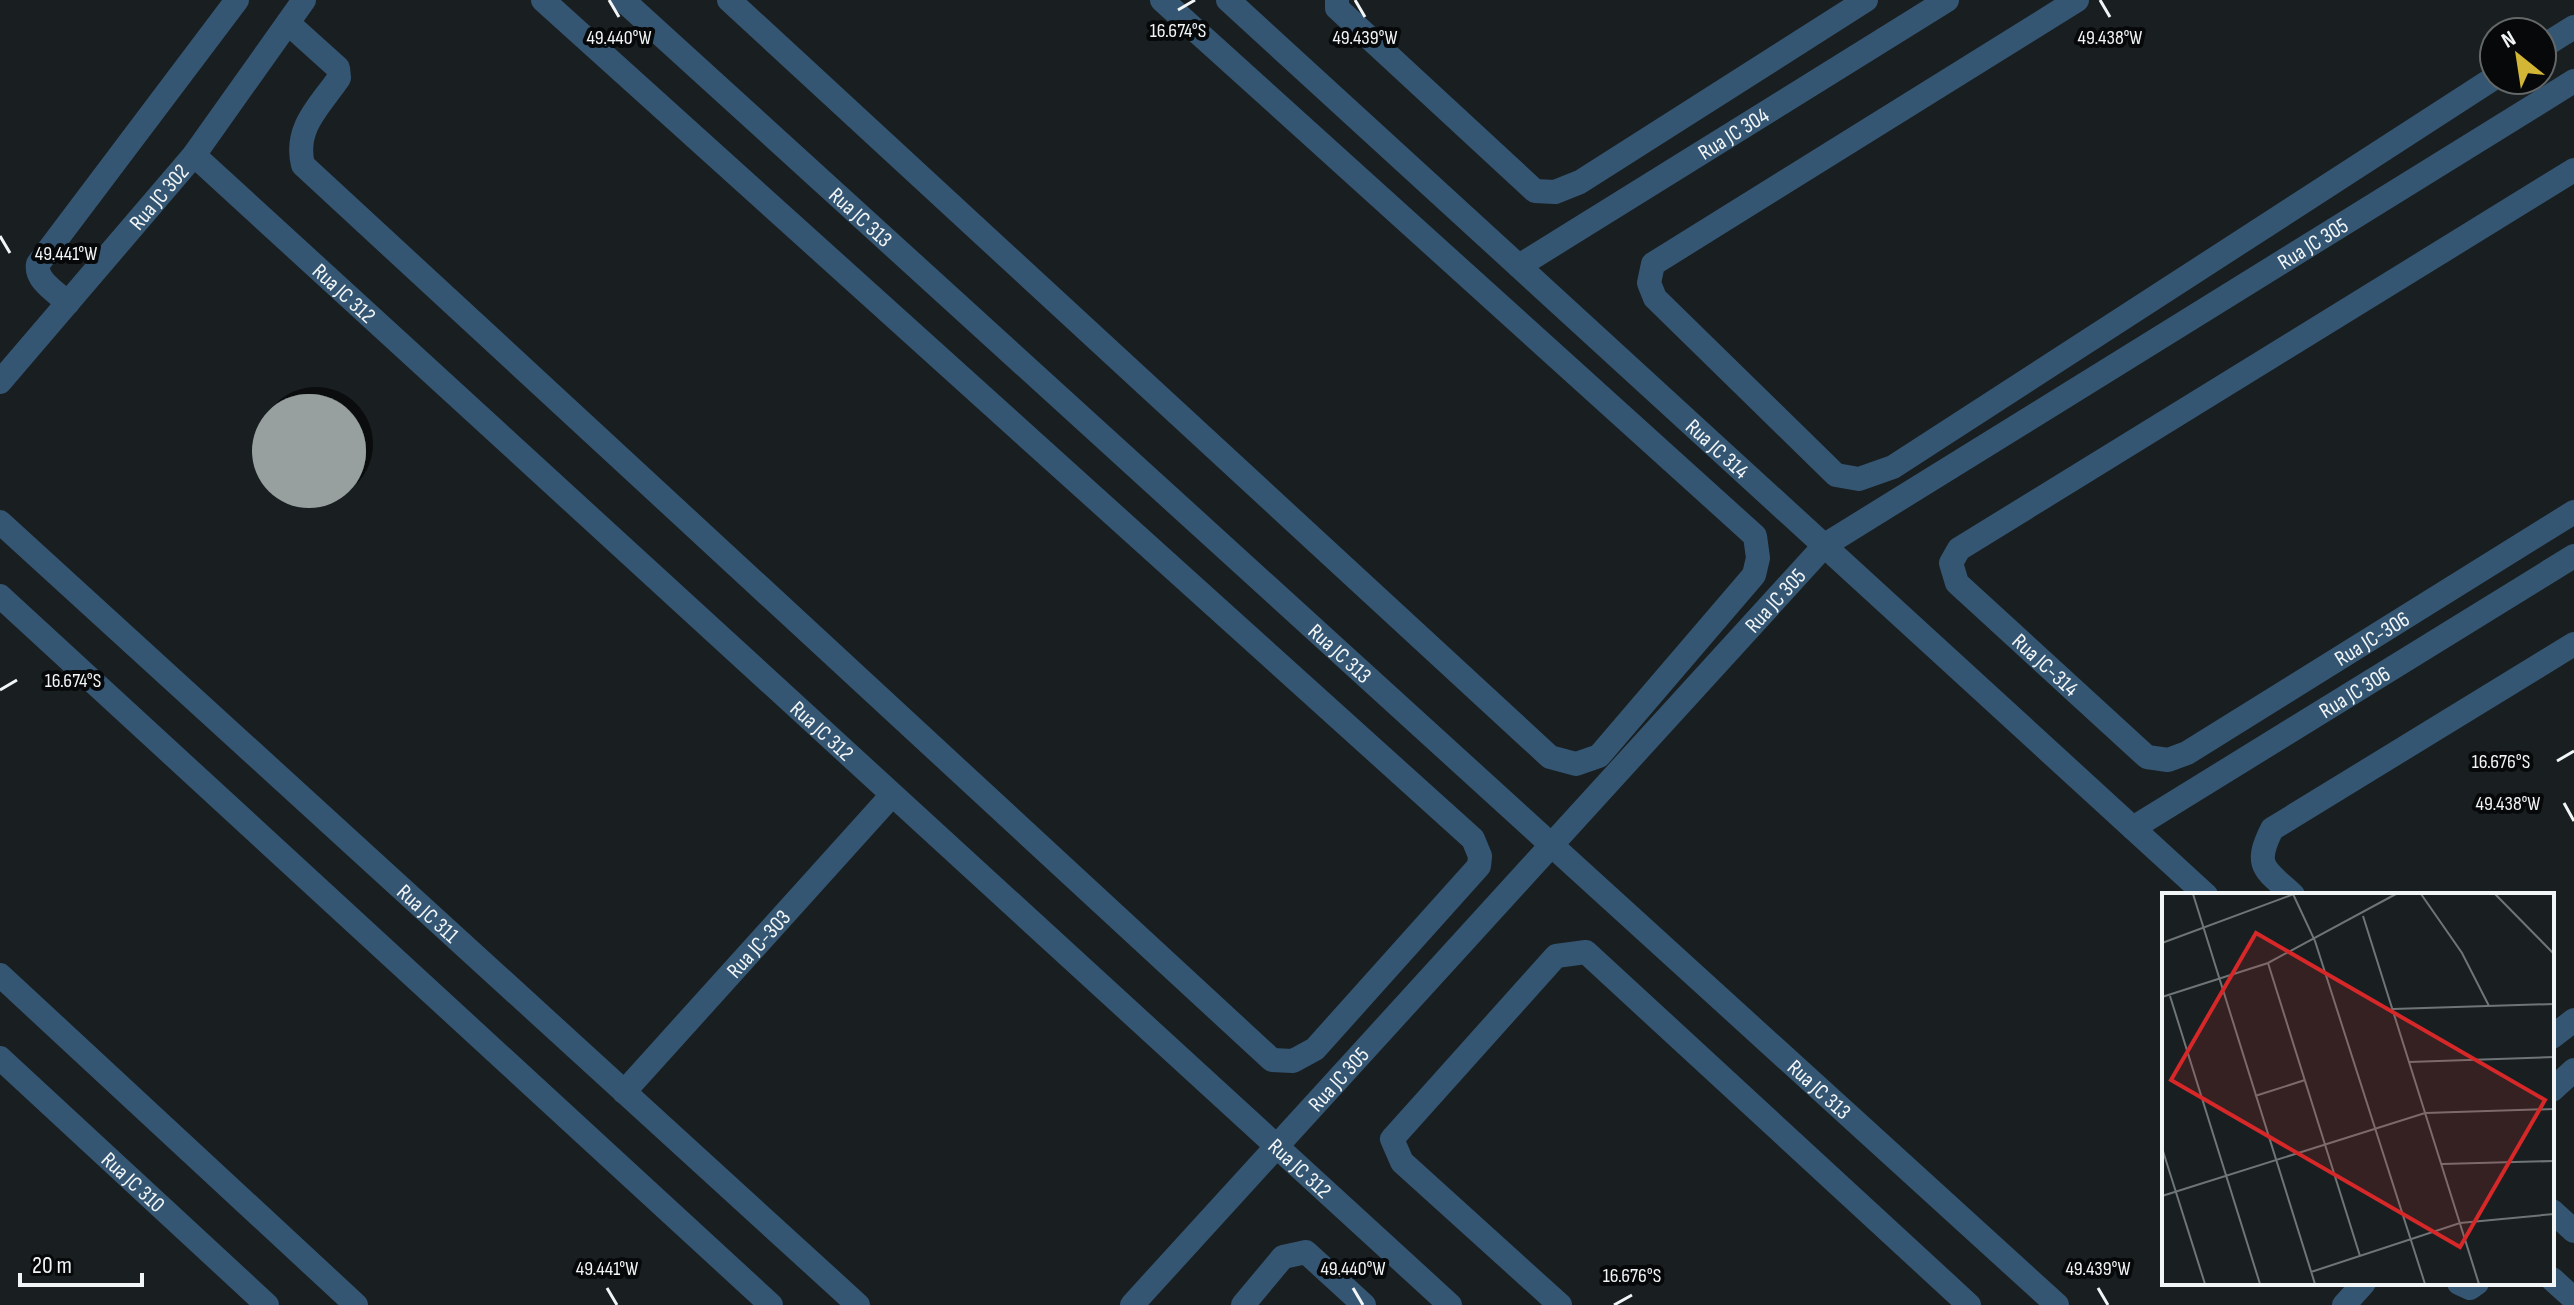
<svg xmlns="http://www.w3.org/2000/svg" width="2574" height="1305" viewBox="0 0 2574 1305" font-family="'Sofia Sans Condensed',sans-serif">
<defs>
<filter id="shadow"><feDropShadow dx="7" dy="-7" stdDeviation="0" flood-color="#0009"/></filter>
</defs>
<rect width="100%" height="100%" fill="#191f21"/>
<!-- building -->
<circle fill="#979f9f" filter="url(#shadow)" cx="309" cy="451" r="57"/>
<g fill="none" stroke-linecap="round" stroke-linejoin="round">
<!-- minor -->
<g stroke="#355673" stroke-width="24">
<path id="s1" d="M623,0L2057,1305"/>
<path d="M729,0L1550,757L1576,764L1599,756L1754,575L1758,558L1755,536L1162,0"/>
<path id="s2" d="M1228,0L2206,895"/>
<path d="M1337,0V8L1535,191L1555,192L1580,182L1866,0"/>
<path d="M2077,0L1653,264L1649,283L1655,298L1836,475L1859,479L1893,467L2494,78"/>
<path d="M288,23L338,68L339,78C319,107 294,128 303,165L1272,1060L1293,1061L1315,1049L1479,866L1480,856L1473,839L543,0"/>
<path d="M2542,47L2574,27"/>
<path id="s3" d="M194,155L1450,1305"/>
<path id="s4" d="M2574,170L1959,549L1951,563L1957,583L2147,757L2168,760L2187,753L2574,512"/>
<path id="s5" d="M1519,266L1947,0"/>
<path d="M68,303C56,292 35,280 38,264L237,0"/>
<path id="s6" d="M0,382L194,155L304,0"/>
<path id="s7" d="M0,522L858,1305"/>
<path d="M0,596L771,1305"/>
<path id="s8" d="M2133,828L2574,556"/>
<path d="M2293,895C2265,869 2253,867 2272,829L2574,644"/>
<path d="M0,975L356,1305"/>
<path d="M2552,1037L2574,1020"/>
<path id="s9" d="M0,1058L267,1305"/>
<path d="M2552,1090L2574,1070"/>
<path id="s10" d="M624,1092L892,795"/>
<path d="M2552,1211L2574,1231"/>
<path d="M2552,1279L2574,1299"/>
<path d="M2459,1283L2470,1288L2477,1283"/>
<path id="s11" d="M1132,1305L1825,545L2574,81"/>
<path d="M1243,1305L1283,1257L1306,1252L1364,1305"/>
<path d="M1560,1305L1402,1162L1392,1139L1556,956L1586,952L1969,1305"/>
<path d="M2344,1305L2364,1283"/>
</g>
</g>
<!-- ticks -->
<path fill="none" stroke="#f1f5f6" stroke-width="3" d="M609,0L619,17M1355,0L1365,17M2100,0L2110,17M1178,10L1195,0M0,236L10,253M0,690L17,680M2557,761L2574,751M2564,803L2574,821M607,1288L617,1305M1353,1288L1363,1305M2098,1288L2108,1305M1614,1305L1632,1295"/>
<g text-anchor="middle" stroke-width="8" stroke-linejoin="round" paint-order="stroke">
<!-- street labels -->
<g font-size="22" fill="#f1f5f6" stroke="#060809">
<text dy="8" stroke="none"><textPath href="#s5" startOffset="252">Rua JC 304</textPath></text>
<text dy="8" stroke="none"><textPath href="#s6" startOffset="244">Rua JC 302</textPath></text>
<text dy="8" stroke="none"><textPath href="#s1" startOffset="322">Rua JC 313</textPath></text>
<text dy="8" stroke="none"><textPath href="#s11" startOffset="1602">Rua JC 305</textPath></text>
<text dy="8" stroke="none"><textPath href="#s3" startOffset="204">Rua JC 312</textPath></text>
<text dy="8" stroke="none"><textPath href="#s2" startOffset="664">Rua JC 314</textPath></text>
<text dy="8" stroke="none"><textPath href="#s11" startOffset="954">Rua JC 305</textPath></text>
<text dy="8" stroke="none"><textPath href="#s4" startOffset="1276">Rua JC-306</textPath></text>
<text dy="8" stroke="none"><textPath href="#s1" startOffset="970">Rua JC 313</textPath></text>
<text dy="8" stroke="none"><textPath href="#s4" startOffset="880">Rua JC-314</textPath></text>
<text dy="8" stroke="none"><textPath href="#s8" startOffset="260">Rua JC 306</textPath></text>
<text dy="8" stroke="none"><textPath href="#s3" startOffset="852">Rua JC 312</textPath></text>
<text dy="8" stroke="none"><textPath href="#s7" startOffset="580">Rua JC 311</textPath></text>
<text dy="8" stroke="none"><textPath href="#s10" startOffset="200">Rua JC-303</textPath></text>
<text dy="8" stroke="none"><textPath href="#s11" startOffset="306">Rua JC 305</textPath></text>
<text dy="8" stroke="none"><textPath href="#s1" startOffset="1618">Rua JC 313</textPath></text>
<text dy="8" stroke="none"><textPath href="#s3" startOffset="1500">Rua JC 312</textPath></text>
<text dy="8" stroke="none"><textPath href="#s9" startOffset="182">Rua JC 310</textPath></text>
</g>
</g>
<!-- overview -->
<g transform="translate(2162 893)">
<rect width="392" height="392" fill="#191f21"/>
<path fill="none" stroke="#6f7576" stroke-width="2" d="M31,1L153,391M131,1L153,48L263,391M259,1L300,60L327,113M333,1L392,61M201,23L317,391M0,50L132,1M106,70L198,363M8,103L98,391M0,104L106,70L234,1M231,116L392,111M247,169L392,164M93,203L143,187M0,255L43,391M280,271L392,268M0,303L263,220L392,216M149,379L298,330L392,321"/>
<path fill="#d62828" fill-opacity="0.15" stroke="#d62828" stroke-width="4" d="M94,40L383,207L298,354L9,187Z"/>
<rect width="392" height="392" fill="none" stroke="#f1f5f6" stroke-width="4"/>
</g>
<g font-size="20" text-anchor="middle" fill="#f1f5f6" stroke="#060809" stroke-width="8" stroke-linejoin="round" paint-order="stroke">
<text x="1178" y="37">16.674°S</text>
<text x="619" y="44">49.440°W</text>
<text x="1365" y="44">49.439°W</text>
<text x="2110" y="44">49.438°W</text>
<text x="66" y="260">49.441°W</text>
<text x="73" y="687">16.674°S</text>
<text x="2501" y="768">16.676°S</text>
<text x="2508" y="810">49.438°W</text>
<text x="607" y="1275">49.441°W</text>
<text x="1353" y="1275">49.440°W</text>
<text x="2098" y="1275">49.439°W</text>
<text x="1632" y="1282">16.676°S</text>
</g>
<!-- north arrow -->
<g transform="translate(2518 56) rotate(330)"><circle r="38" fill="#060809" stroke="#646768" stroke-width="2"/>
<path d="M0-6L14 30L0 20L-14 30Z" fill="#d3b635"/>
<text y="-12" font-size="22" font-weight="bold" text-anchor="middle" fill="#f1f5f6">N</text>
</g>
<!-- scale -->
<path d="M20 1273v12h122v-12" fill="none" stroke="#f1f5f6" stroke-width="4"/>
<text x="32" y="1273" font-size="24" fill="#f1f5f6" stroke="#060809" stroke-width="6" paint-order="stroke">20 m</text>
</svg>
